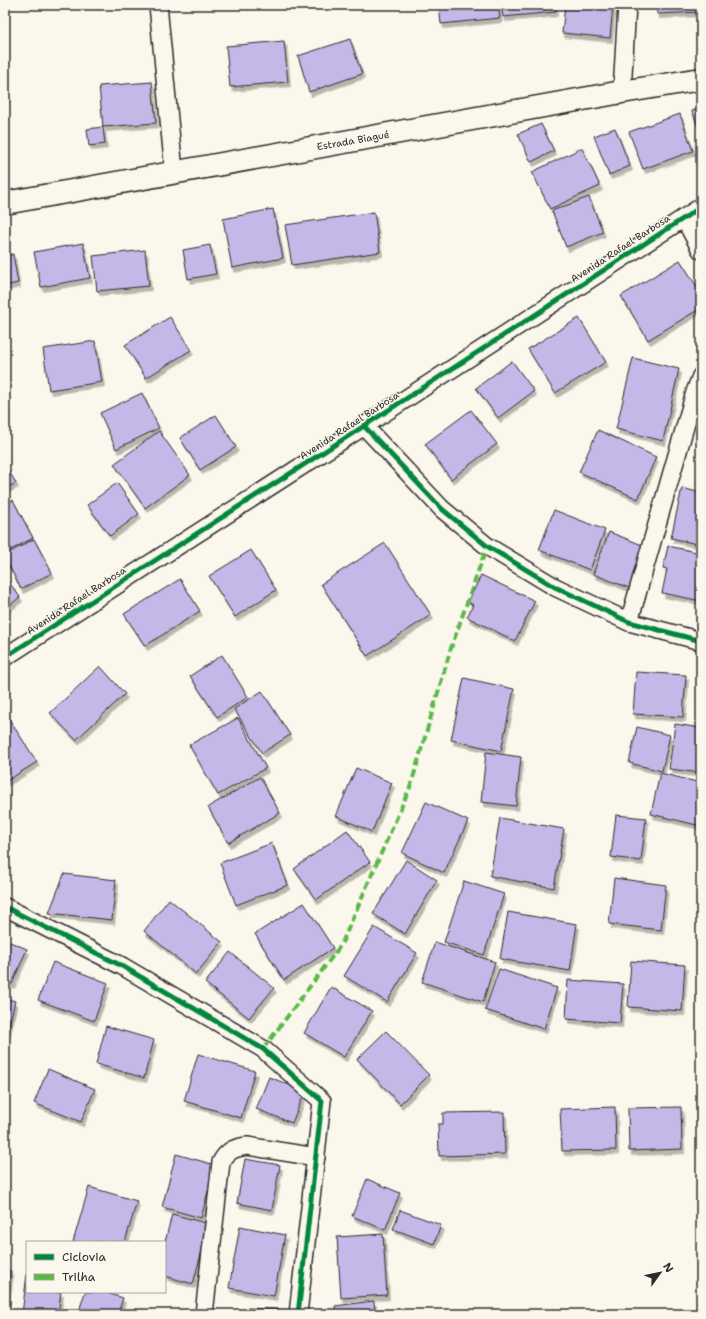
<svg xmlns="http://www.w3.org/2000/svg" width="706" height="1319" viewBox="0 0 706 1319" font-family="'Shantell Sans',sans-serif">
<defs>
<filter id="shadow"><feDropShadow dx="2.5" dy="4.5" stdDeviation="0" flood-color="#0004"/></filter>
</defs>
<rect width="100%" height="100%" fill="#fbf7ec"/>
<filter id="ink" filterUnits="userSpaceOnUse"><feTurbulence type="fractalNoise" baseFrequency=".025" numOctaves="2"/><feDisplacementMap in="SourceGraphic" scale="8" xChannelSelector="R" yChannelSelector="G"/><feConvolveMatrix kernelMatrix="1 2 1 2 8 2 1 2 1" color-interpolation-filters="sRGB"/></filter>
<g filter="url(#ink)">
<!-- building -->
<g fill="#c5b7e8" stroke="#2b2b2b" filter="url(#shadow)">
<path d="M439,5H498L500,18L441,24Z"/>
<path d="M501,5H555V12L503,17Z"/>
<path d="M565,5H613L610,38L562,33Z"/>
<path d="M656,5H701V12L657,14Z"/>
<path d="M350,39L362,74L309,92L298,56Z"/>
<path d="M284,41L288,82L230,87L226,46Z"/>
<path d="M152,82L156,123L103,127L99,86Z"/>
<path d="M701,108V135L692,111Z"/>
<path d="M680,114L693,151L643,169L629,132Z"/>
<path d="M541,124L554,151L531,162L518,134Z"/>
<path d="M103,127L105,144L89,146L87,129Z"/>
<path d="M615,128L630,166L609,175L594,136Z"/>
<path d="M582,148L600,186L550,209L532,172Z"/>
<path d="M589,197L603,232L566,247L552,211Z"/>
<path d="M273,209L283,258L232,268L223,219Z"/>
<path d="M374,212L380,252L292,265L285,225Z"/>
<path d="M83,243L90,278L41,287L34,252Z"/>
<path d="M210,245L216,274L188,279L183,250Z"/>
<path d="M145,250L149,286L97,291L93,256Z"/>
<path d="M13,254L18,283L5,286V256Z"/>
<path d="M680,260L701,293V308L648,340L621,296Z"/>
<path d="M170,317L191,350L146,378L125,345Z"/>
<path d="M579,318L606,362L555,393L528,349Z"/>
<path d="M95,341L102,382L49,390L43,349Z"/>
<path d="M633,358L679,369L663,441L616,429Z"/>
<path d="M512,361L534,391L498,418L476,388Z"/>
<path d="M142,393L159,428L116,449L100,413Z"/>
<path d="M471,410L497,444L451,479L425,444Z"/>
<path d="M216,415L236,447L200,470L180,438Z"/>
<path d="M598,430L656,457L638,499L579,472Z"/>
<path d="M159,431L190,475L145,508L114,464Z"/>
<path d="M5,465L16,483L5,489Z"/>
<path d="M117,483L139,514L110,536L87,505Z"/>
<path d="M682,488L701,493V545L671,538Z"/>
<path d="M13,500L33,538L5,553V504Z"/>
<path d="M554,510L605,530L590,570L539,550Z"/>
<path d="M609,532L645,546L629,588L593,574Z"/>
<path d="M34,539L52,573L21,589L5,558V555Z"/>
<path d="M385,543L431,615L367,656L321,584Z"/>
<path d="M668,546L701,553V601L662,593L667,569L663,568Z"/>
<path d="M251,550L276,590L235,617L209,576Z"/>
<path d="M481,575L535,601L515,641L467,617L473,605L468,602Z"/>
<path d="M5,577L20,597L5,609Z"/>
<path d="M180,579L200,611L145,646L124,614Z"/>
<path d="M222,655L248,697L217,717L190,676Z"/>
<path d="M100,666L125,694L76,740L50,713Z"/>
<path d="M636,672L686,675L683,717L633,714Z"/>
<path d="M464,678L514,689L501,751L451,740Z"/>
<path d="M262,691L290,735L262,753L234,709Z"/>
<path d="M5,713L37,762L5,782Z"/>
<path d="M238,718L266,768L218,795L189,745Z"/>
<path d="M675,724L701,728V773L669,769Z"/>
<path d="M637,727L670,735L662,771L629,763Z"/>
<path d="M486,752L521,757L516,806L481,802Z"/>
<path d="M356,768L392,783L372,832L336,816Z"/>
<path d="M660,773L701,783V826L651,814Z"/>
<path d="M260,777L280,813L228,843L208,807Z"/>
<path d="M426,802L468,821L444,873L402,853Z"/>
<path d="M616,815L646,818L641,861L611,857Z"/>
<path d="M500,818L564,829L554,888L490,876Z"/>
<path d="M347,830L370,862L316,900L294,869Z"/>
<path d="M272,843L288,885L236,905L220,863Z"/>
<path d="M406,860L437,880L405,934L373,914Z"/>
<path d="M64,874L116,880L112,920L49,913Z"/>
<path d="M614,878L666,885L661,930L609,924Z"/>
<path d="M464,881L504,894L484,955L444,942Z"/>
<path d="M169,899L222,942L196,974L144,931Z"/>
<path d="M304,903L333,948L284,980L255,934Z"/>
<path d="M508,912L577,924L570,971L500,959Z"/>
<path d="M374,927L417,953L387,1002L344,976Z"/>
<path d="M5,940L27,949L12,984L5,981Z"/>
<path d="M435,942L495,962L483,1002L422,982Z"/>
<path d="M230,952L274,988L249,1018L205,983Z"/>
<path d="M631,961L685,965L682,1011L628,1007Z"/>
<path d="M53,962L108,983L94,1021L38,1000Z"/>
<path d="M499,969L557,988L544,1029L485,1010Z"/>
<path d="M568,980L623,984L620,1023L566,1019Z"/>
<path d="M331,987L372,1011L344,1057L304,1033Z"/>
<path d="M5,998L15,1001L6,1038L5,1037Z"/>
<path d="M106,1026L154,1040L144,1078L96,1064Z"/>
<path d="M386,1031L429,1075L400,1104L357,1059Z"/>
<path d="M198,1054L255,1071L241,1118L184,1101Z"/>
<path d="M48,1069L95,1089L81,1122L34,1103Z"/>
<path d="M269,1077L305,1091L292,1123L256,1109Z"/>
<path d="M615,1107L616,1150L562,1151L560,1109Z"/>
<path d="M681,1107L682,1149L629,1151L628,1108Z"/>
<path d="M504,1112L505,1154L439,1156L438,1124H443V1113Z"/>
<path d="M176,1154L215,1165L201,1218L162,1207Z"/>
<path d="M245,1159L280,1165L272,1210L237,1203Z"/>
<path d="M367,1179L400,1193L385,1230L352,1216Z"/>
<path d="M89,1187L137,1201L125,1242H73Z"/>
<path d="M400,1210L441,1225L434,1244L393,1229Z"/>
<path d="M172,1214L209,1224L193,1284L165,1276V1242Z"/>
<path d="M240,1226L285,1235L274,1296L229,1288Z"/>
<path d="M383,1234L387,1295L341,1298L337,1237Z"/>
<path d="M5,1271H11L5,1312Z"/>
<path d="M27,1274V1292H61L58,1314H22Z"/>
<path d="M85,1292H104L123,1298L118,1314H78Z"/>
<path d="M374,1301L375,1314H336L335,1306Z"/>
<path d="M248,1308L286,1310V1314H248Z"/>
</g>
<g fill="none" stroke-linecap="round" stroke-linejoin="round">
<defs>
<g id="minor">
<path d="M158,5L174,172"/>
<path d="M622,92L627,5"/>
<path d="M684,218L701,250"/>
<path d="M364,426L442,509L487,546L555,587L629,622L701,641"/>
<path d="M629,622L695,392L701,376"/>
<path d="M5,657L364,426L701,207"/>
<path d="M5,907L122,966L263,1049L322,1101L298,1314"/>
<path d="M204,1314L221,1162C228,1150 234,1148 247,1146L316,1157"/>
</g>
<path id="secondary" d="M5,203L622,92L701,79"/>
</defs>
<!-- minor casing -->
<use href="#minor" stroke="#2b2b2b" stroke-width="20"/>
<!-- secondary casing -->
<use href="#secondary" stroke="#2b2b2b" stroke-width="25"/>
<!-- minor -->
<use href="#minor" stroke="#fbf7ec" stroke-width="17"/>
<!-- secondary -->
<use href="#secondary" stroke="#fbf7ec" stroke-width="22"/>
<!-- quiet -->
<path stroke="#58b947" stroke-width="4" stroke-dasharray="8 4" stroke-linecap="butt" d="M263,1049L341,945L411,785L451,648L487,546"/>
<defs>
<g id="cycleway">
<path d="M364,426L442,509L487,546L555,587L629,622L701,641"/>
<path d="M5,657L364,426L701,207"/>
<path d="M5,907L122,966L263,1049L322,1101L298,1314"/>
</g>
</defs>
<!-- cycleway casing -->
<use href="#cycleway" stroke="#fbf7ec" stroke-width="8"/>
<!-- cycleway -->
<use href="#cycleway" stroke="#00873e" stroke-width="5"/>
</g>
</g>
<g text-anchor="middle" stroke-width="3" stroke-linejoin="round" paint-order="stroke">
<!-- street labels -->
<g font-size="10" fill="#2b2b2b" stroke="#fbf7ec">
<text transform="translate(353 140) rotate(-10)" y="4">Estrada Biagué</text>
<text transform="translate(620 248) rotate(-33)" y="4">Avenida Rafael Barbosa</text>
<text transform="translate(349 425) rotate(-33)" y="4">Avenida Rafael Barbosa</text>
<text transform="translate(76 600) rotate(-33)" y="4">Avenida Rafael Barbosa</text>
</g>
</g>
<!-- margin -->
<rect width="706" height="1319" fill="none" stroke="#fbf7ec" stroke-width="20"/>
<rect x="10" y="10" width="686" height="1299" fill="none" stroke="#2b2b2b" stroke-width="1.5" filter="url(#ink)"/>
<!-- legend -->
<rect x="26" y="1241" width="140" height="52" fill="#fbf7ec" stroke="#a8a59f"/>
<rect x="34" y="1254" width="20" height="6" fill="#00873e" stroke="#a8a59f"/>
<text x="62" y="1261" font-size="12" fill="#2b2b2b">Ciclovia</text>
<rect x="34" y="1274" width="20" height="6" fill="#58b947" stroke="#a8a59f"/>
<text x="62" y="1281" font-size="12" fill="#2b2b2b">Trilha</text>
<!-- north arrow -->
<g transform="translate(660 1273) rotate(57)" stroke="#fbf7ec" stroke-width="3" paint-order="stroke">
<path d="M0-3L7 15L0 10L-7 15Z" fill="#2b2b2b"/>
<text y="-6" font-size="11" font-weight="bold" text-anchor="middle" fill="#2b2b2b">N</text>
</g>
</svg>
